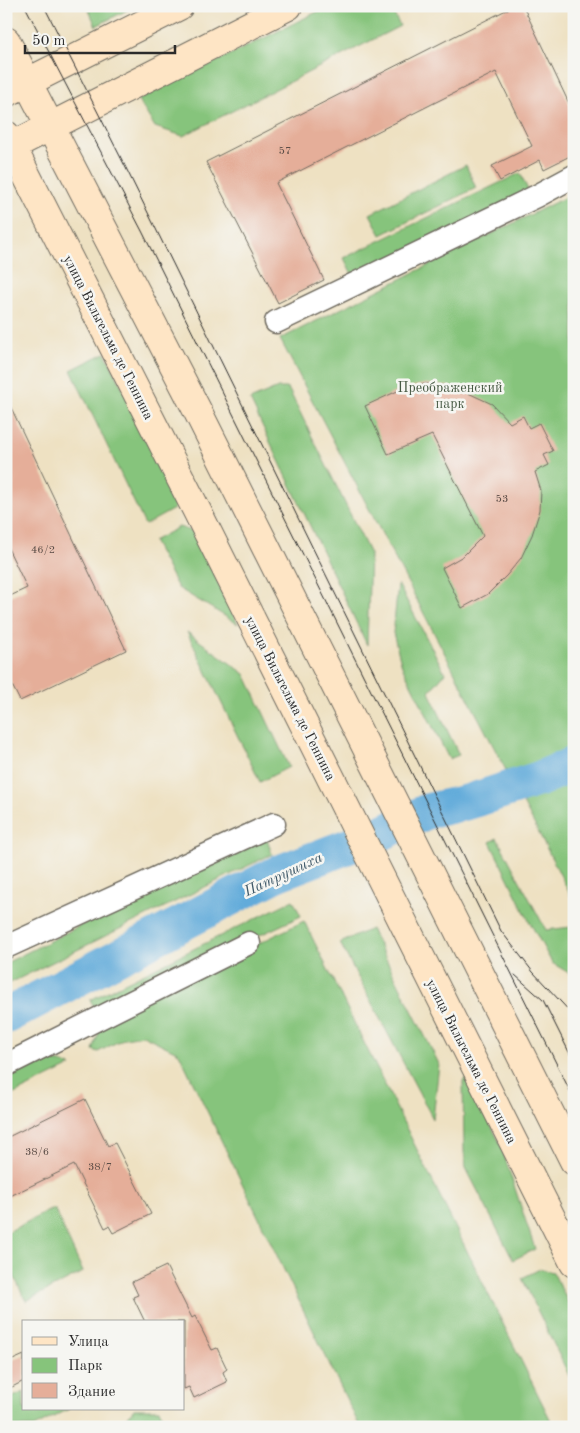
<svg xmlns="http://www.w3.org/2000/svg" width="580" height="1433" viewBox="0 0 580 1433" font-family="'Old Standard TT',serif">
<rect width="100%" height="100%" fill="#f6f6f2"/>
<filter id="ink" filterUnits="userSpaceOnUse"><feTurbulence type="fractalNoise" baseFrequency=".02" numOctaves="2"/><feDisplacementMap in="SourceGraphic" scale="10" xChannelSelector="R" yChannelSelector="G"/><feConvolveMatrix kernelMatrix="1 2 1 2 8 2 1 2 1" color-interpolation-filters="sRGB"/></filter>
<filter id="wash" filterUnits="userSpaceOnUse"><feTurbulence type="fractalNoise" baseFrequency=".0096" numOctaves="4" result="noise"/><feDisplacementMap in="SourceGraphic" scale="20" xChannelSelector="R" yChannelSelector="G"/><feGaussianBlur stdDeviation="1.12" result="paint"/><feColorMatrix in="noise" values="0 0 0 0 0 0 0 0 0 0 0 0 0 0 0 0 0 1.4 0 .05"/><feComposite in="paint" operator="in"/></filter>
<g filter="url(#wash)">
<rect width="100%" height="100%" fill="#eee1c2"/>
<!-- green -->
<g fill="#86c47b" stroke="#587853">
<path d="M87,6H135L96,26Z"/>
<path d="M329,6H390L400,26L183,136L155,127L138,100Z"/>
<path d="M466,165L476,188L381,235L370,214Z"/>
<path d="M520,173L529,192L355,280L344,258Z"/>
<path d="M574,193V902L542,839L280,339Z"/>
<path d="M105,353L178,497L174,509L145,525L71,370Z"/>
<path d="M278,388H288L370,554L367,645L250,400Z"/>
<path d="M179,527L194,532L238,624L178,588L153,541Z"/>
<path d="M398,584L445,673L429,692L459,755L449,759L402,666L393,633Z"/>
<path d="M187,632L245,674L289,767L260,782Z"/>
<path d="M265,832L272,854L6,985V963Z"/>
<path d="M497,838L546,930L571,927L574,934V976L552,963L527,917L490,842Z"/>
<path d="M293,900L301,916L97,1011L90,1000Z"/>
<path d="M304,921L554,1427H360L179,1053L143,1035L125,1038L98,1052L93,1050L103,1020Z"/>
<path d="M371,929L439,1064L433,1119L340,943Z"/>
<path d="M37,1056L71,1066L6,1098V1071Z"/>
<path d="M466,1077L500,1143L535,1249L513,1260L466,1168L464,1152L463,1082Z"/>
<path d="M54,1208L83,1272L26,1301L6,1260V1233Z"/>
<path d="M540,1269L553,1272L574,1314V1386L522,1278Z"/>
<path d="M24,1392V1409H69L34,1427H6V1400Z"/>
<path d="M134,1409H159L167,1427H120Z"/>
</g>
<!-- water -->
<path fill="#62abda" stroke="#466b82" d="M574,747V773L536,793L478,815L466,790L527,772Z"/>
<g fill="none" stroke-linecap="round" stroke-linejoin="round">
<!-- river -->
<path stroke="#62abda" stroke-width="36" d="M6,1016L278,873L375,836L428,811L468,802L539,779L574,764"/>
</g>
<g id="blocks">
<!-- building -->
<g fill="#e5ae99">
<path d="M514,6H523L574,114V154L544,169L540,160L500,181L492,166L532,146L496,72L432,104L276,183L324,280L278,303L206,162Z"/>
<path d="M426,384L447,386L466,392L492,404L510,423L523,416L529,428L539,423L553,451L544,455L549,465L535,472L541,491L540,510L532,535L521,558L507,575L488,594L462,608L442,568L463,556L483,536L432,435L388,454L365,406L404,388Z"/>
<path d="M6,397L126,650L20,701L6,673V598L27,588L6,544Z"/>
<path d="M85,1099L108,1146L115,1143L151,1214L113,1233L109,1226L105,1228L74,1165L6,1198V1138Z"/>
<path d="M166,1266L192,1318L195,1316L212,1350L217,1348L227,1369L223,1372L227,1382L194,1398L189,1387L184,1389V1322H145L133,1297L138,1295L132,1282Z"/>
<path d="M24,1355V1381L6,1390V1363Z"/>
</g>
</g>
</g>
<g filter="url(#ink)">
<use href="#blocks" fill-opacity="0" stroke="#6f6b60" stroke-width="1"/>
<g fill="none" stroke-linecap="round" stroke-linejoin="round">
<defs>
<g id="street">
<path d="M276,322L537,196L574,176"/>
<path d="M6,947L274,824"/>
<path d="M6,1065L249,943"/>
</g>
<g id="secondary">
<path d="M6,41L197,410L574,1161"/>
<path d="M6,93L179,6"/>
<path d="M6,135L196,509L574,1263"/>
<path d="M6,149L288,6"/>
</g>
</defs>
<!-- street casing -->
<use href="#street" stroke="#6f6b60" stroke-width="25"/>
<!-- secondary casing -->
<use href="#secondary" stroke="#6f6b60" stroke-width="30"/>
<!-- street -->
<use href="#street" stroke="#fff" stroke-width="22"/>
<!-- secondary -->
<use href="#secondary" stroke="#fee5c5" stroke-width="28"/>
<!-- tram -->
<g stroke="#2b2b2b" stroke-width="1">
<path d="M25,6L142,231L574,1099"/>
<path d="M44,6L125,166L501,931L533,972L574,1016"/>
<path d="M515,975L543,1000L574,1062"/>
</g>
</g>
</g>
<g text-anchor="middle" stroke-width="5" stroke-linejoin="round" paint-order="stroke">
<!-- number labels -->
<g font-size="11" fill="#5a4c46">
<text x="285" y="154">57</text>
<text x="502" y="502">53</text>
<text x="43" y="553">46/2</text>
<text x="37" y="1155">38/6</text>
<text x="100" y="1170">38/7</text>
</g>
<!-- street labels -->
<g font-size="14" fill="#2b2b2b" stroke="#f6f6f2">
<text transform="translate(109 337) rotate(63)" y="5">улица Вильгельма де Геннина</text>
<text transform="translate(291 698) rotate(63)" y="5">улица Вильгельма де Геннина</text>
<text transform="translate(472 1061) rotate(63)" y="5">улица Вильгельма де Геннина</text>
</g>
<!-- park labels -->
<g font-size="14" fill="#465943" stroke="#f6f6f2">
<text x="450" y="392">Преображенский<tspan x="450" dy="16">парк</tspan></text>
</g>
<!-- water labels -->
<g font-size="15" font-style="italic" fill="#3e5868" stroke="#f6f6f2">
<text transform="translate(283 874) rotate(-25)" y="5">Патрушиха</text>
</g>
</g>
<!-- margin -->
<rect width="580" height="1433" fill="none" stroke="#f6f6f2" stroke-width="25"/>
<!-- legend -->
<rect x="22" y="1320" width="162" height="90" fill="#f6f6f2" stroke="#a5a5a2"/>
<rect x="32" y="1337" width="25" height="8" fill="#fee5c5" stroke="#a5a5a2"/>
<text x="68" y="1346" font-size="15" fill="#2b2b2b">Улица</text>
<rect x="32" y="1358" width="25" height="15" fill="#86c47b" stroke="#a5a5a2"/>
<text x="68" y="1370" font-size="15" fill="#2b2b2b">Парк</text>
<rect x="32" y="1383" width="25" height="15" fill="#e5ae99" stroke="#a5a5a2"/>
<text x="68" y="1396" font-size="15" fill="#2b2b2b">Здание</text>
<!-- scale -->
<path d="M25 45v8h150v-8" fill="none" stroke="#2b2b2b" stroke-width="2.5"/>
<text x="32" y="45" font-size="15" fill="#2b2b2b" stroke="#f6f6f2" stroke-width="4" paint-order="stroke">50 m</text>
</svg>
